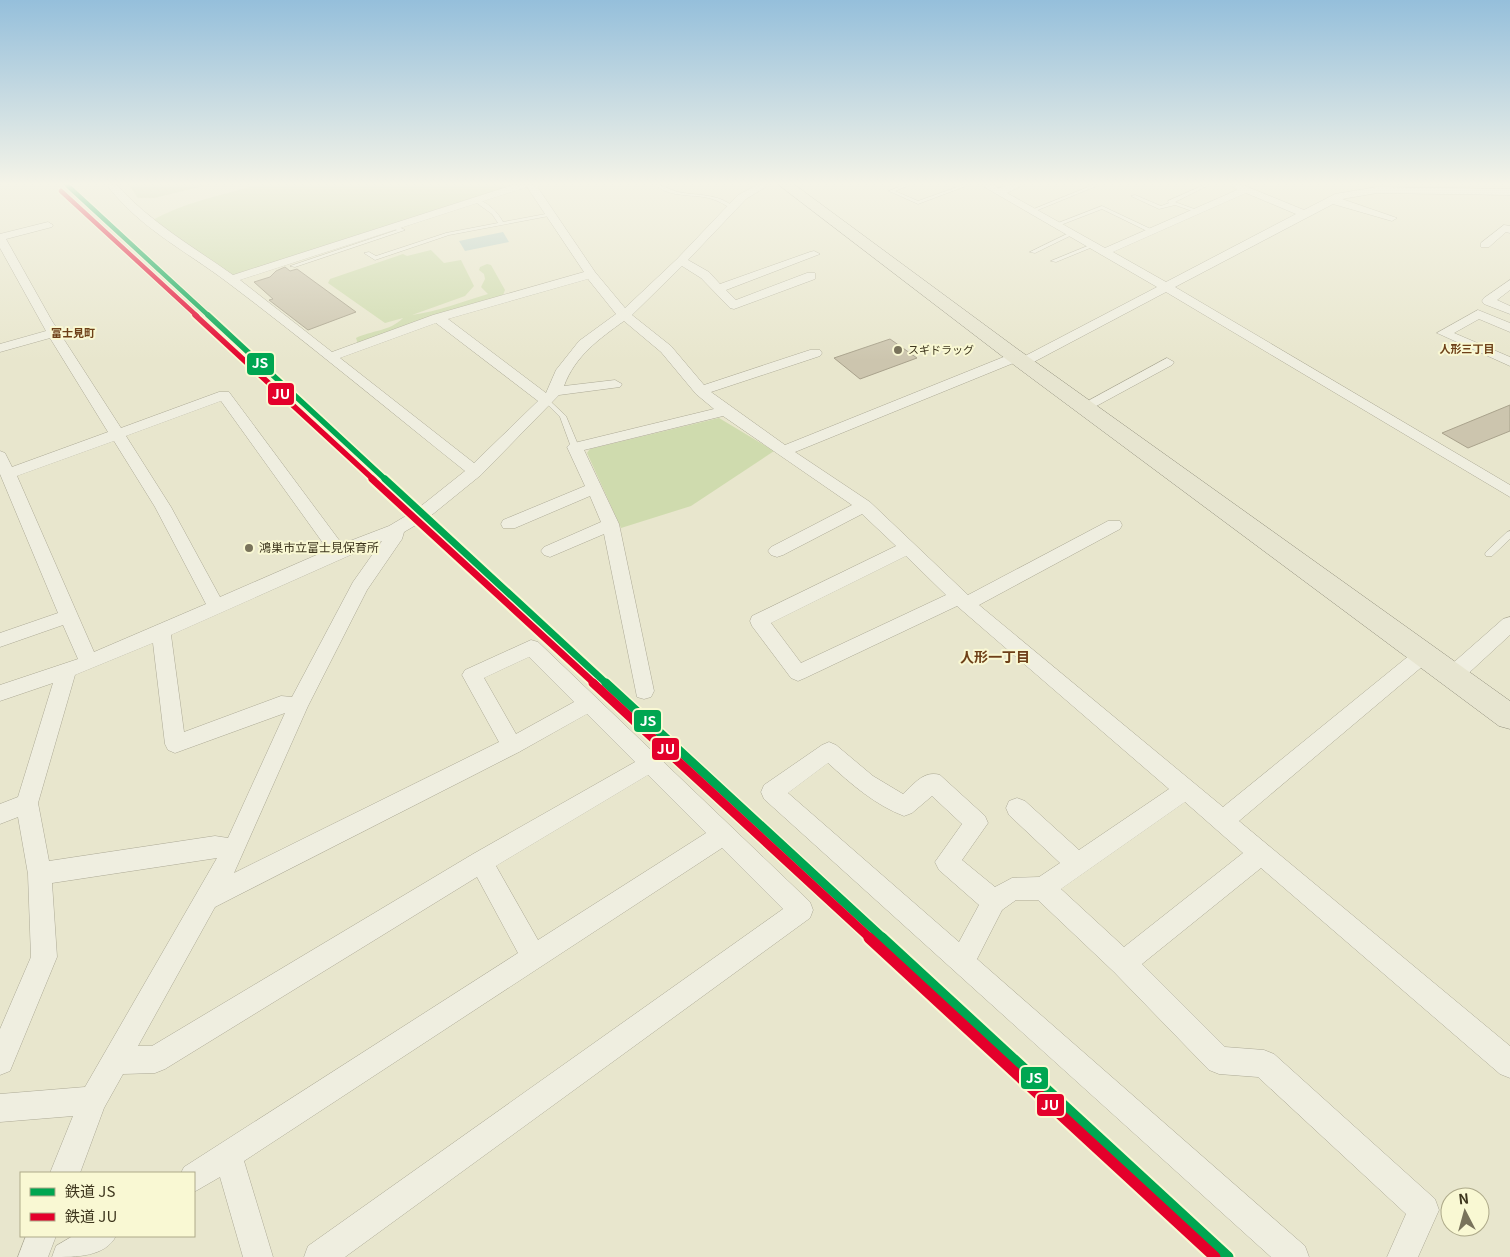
<svg xmlns="http://www.w3.org/2000/svg" width="1510" height="1257" viewBox="0 0 1510 1257" font-family="Georgia,'Noto Sans JP',serif">
<rect width="100%" height="100%" fill="#e8e6cd"/>
<!-- green -->
<g fill="#cfdbae">
<path d="M258,185H517L233,278L149,222C182,203 221,195 258,185Z"/>
<path d="M431,250L444,263L461,260L474,286L465,296L412,315C439,311 462,302 488,294L481,287L485,279L484,274L479,270L480,267L487,264L491,265L505,290L503,295L358,344L356,338C372,330 389,332 403,318L385,323L328,283L330,279L403,254L407,256Z"/>
<path d="M719,418L774,451L691,506L621,528L587,453L590,449Z"/>
</g>
<!-- cemetery -->
<path fill="#cbd4ae" d="M129,185H208L154,198H138Z"/>
<!-- water -->
<path fill="#b9cfc7" d="M503,232L509,242L465,251L459,241Z"/>
<!-- building -->
<g fill="#ccc5ae" stroke="#a9a28c">
<path d="M285,267L290,271L297,269L356,312L308,330L269,300L273,299L254,282L270,277L276,271Z"/>
<path d="M890,339L917,358L860,379L834,358Z"/>
<path d="M1510,405V431L1468,448L1442,433Z"/>
</g>
<g fill="none" stroke-linecap="round" stroke-linejoin="round">
<defs>
<g id="service">
<path d="M656,185C664,185 670,190 678,192C698,196 717,193 734,207L730,208C725,205 719,201 712,199C694,193 671,199 656,185Z"/>
<path d="M904,185H910L895,191L918,201L963,185H969L918,204L889,191Z"/>
<path d="M1093,185H1099L1033,212L1029,211Z"/>
<path d="M1204,185H1209L1175,202L1197,210V212H1195L1175,205L1159,209L1131,196L1135,195L1161,206L1169,203L1168,202V201Z"/>
<path d="M474,199C486,200 498,212 503,222L551,213L554,215L449,235L375,260L364,253L369,252L376,256L446,233L498,223L492,214L474,201Z"/>
<path d="M1102,206L1153,230L1154,231L1149,232L1102,209L1058,226L1053,225Z"/>
<path d="M393,226H397L405,230L295,267L290,266L397,230L393,228Z"/>
<path d="M1069,233L1074,234L1035,253L1030,252Z"/>
<path d="M1090,245L1095,246L1056,262L1051,261Z"/>
<path d="M547,399L549,400L566,416L579,447L578,449H575L571,447L560,417L544,401Z"/>
<path d="M1510,531V539L1492,556H1486L1485,554L1486,552L1507,532Z"/>
</g>
<g id="minor">
<path d="M107,185H117C150,222 192,246 233,275L513,185H536L595,272L625,308L677,259L738,195L757,185H769L746,199L688,260L709,272L720,284L810,252L814,251L820,254L726,290L736,300L807,273H815V279L734,309L730,308L701,278L682,266L632,315L671,346L704,385L810,350H820L822,353L820,356L711,392L785,445L1011,354L1016,353L1023,357L1157,287L981,185H993L999,188L1009,185H1023L1007,193L1105,248L1237,190L1230,185H1243L1304,210L1335,194L1377,187L1510,189V195L1377,193L1342,199L1397,218L1392,221L1333,204L1175,287L1510,485V497L1166,292L1028,365H1018L1016,362L795,452L870,502L968,595L1108,521H1120L1122,525L1120,529L979,605L1223,807L1416,650L1423,648L1430,650L1433,655L1430,660L1239,821L1510,1046V1078L1500,1074L1261,868L1142,964L1225,1047L1264,1050L1274,1054L1435,1199L1439,1210L1418,1257H1387L1406,1214L1258,1077L1219,1074L1209,1070L1114,972L1038,900H1016L1002,910L977,959L1305,1246L1309,1257H1271L764,799L761,792L764,785L822,745L829,742L836,745L873,776L903,794C914,784 924,770 940,775L985,816L988,823L962,860L995,887L1012,878L1039,877L1060,863L1009,815L1006,808L1009,801L1017,798L1025,801L1079,850L1169,789L957,606L805,678L798,681L791,678L752,626L750,621L752,616L896,546L862,514L783,555L777,557L771,555L768,551L771,547L852,505L723,416L584,450L619,524L654,691L651,697L644,699L637,697L604,534L550,557L544,555L541,551L544,547L601,522L590,496L515,528H503L501,524L503,520L585,486L567,447L570,444L714,409L696,394L661,352L624,321C599,339 575,356 564,386L615,380L622,384L620,387L559,395L481,475L428,518L404,532L402,539L367,590L308,706L234,873L499,742L462,675L465,670L531,640L538,642L810,902L813,910L810,918L345,1257H304L308,1246L783,909L722,848L244,1161L273,1257H243L220,1177L194,1192V1173H181L184,1167L518,953L477,877L165,1069L155,1073L123,1074L104,1108L80,1173H50L73,1116L0,1122V1094L85,1087L217,858L52,883L57,957L10,1071L0,1075V1029L31,957L28,874L18,817L0,824V804L18,797L53,683L0,701V685L78,659L63,625L0,647V633L58,613L0,474V451L5,453L12,467L108,432L50,338L0,352V344L46,331L0,248V234L48,222L53,225L52,227L6,239L52,321L121,428L219,392H229L342,544L389,526L416,510L465,471C386,408 308,343 227,282C186,251 138,227 107,185ZM527,187L584,272L433,315L332,352L240,280ZM1246,193L1296,214L1166,282L1113,252ZM588,279L616,314L579,341L556,370L546,393L448,319ZM436,323L538,401L474,463L340,358ZM221,401L328,550L220,597L171,507L126,436ZM114,441L155,507L206,604L94,652L17,476ZM382,541L353,582L292,697L281,696L184,732L171,635ZM906,556L946,595L801,663L771,623ZM153,643L165,744L168,750L175,753L285,713L228,838L215,836L49,861L38,803L75,675ZM529,657L574,702L516,734L484,678ZM587,714L635,762L473,854L152,1046H138L215,907L519,752ZM828,763C851,784 875,805 904,816L912,813L932,796L962,824L935,862L939,870L979,905L959,942L788,793ZM648,775L706,833L538,940L496,866ZM1185,802L1243,853L1124,947L1061,889Z"/>
<path d="M1504,225L1510,226V233L1506,232L1489,247H1481V243Z"/>
<path d="M1510,280V290L1497,300L1510,306V314L1484,304L1482,301L1484,298Z"/>
<path d="M1478,310L1510,323V332L1479,319L1454,333L1510,357V366L1437,333Z"/>
<path d="M1167,358L1174,362L1172,365L1089,410L1084,411L1077,407Z"/>
<path d="M1510,617V635L1459,682L1452,684L1445,682L1442,676L1445,670L1503,619Z"/>
<path d="M26,1236H56L48,1257H18Z"/>
<path d="M73,1236H116C105,1257 77,1257 52,1257L56,1246Z"/>
</g>
<path id="primary" d="M779,185H795L1016,348L1510,701V729L1499,726L1002,356Z"/>
</defs>
<!-- service casing -->
<use href="#service" stroke="#adaa96" stroke-width="1"/>
<!-- minor casing -->
<use href="#minor" stroke="#adaa96" stroke-width="1"/>
<!-- primary casing -->
<use href="#primary" stroke="#928f7d" stroke-width="1"/>
<!-- service -->
<use href="#service" fill="#efeee0" fill-rule="evenodd"/>
<!-- minor -->
<use href="#minor" fill="#efeee0" fill-rule="evenodd"/>
<!-- primary -->
<use href="#primary" fill="#e7e5d0" fill-rule="evenodd"/>
<defs>
<path id="rail-1-far4" d="M67,185L209,316"/>
<path id="rail-1-far3" d="M208,315L386,480"/>
<path id="rail-1-far2" d="M385,479L607,684"/>
<path id="rail-1-far1" d="M606,683L884,939"/>
<path id="rail-1" d="M882,938L1228,1257"/>
<path id="rail-2-far4" d="M61,191L197,316"/>
<path id="rail-2-far3" d="M195,315L374,480"/>
<path id="rail-2-far2" d="M372,479L595,684"/>
<path id="rail-2-far1" d="M593,683L871,939"/>
<path id="rail-2" d="M869,938L1215,1257"/>
</defs>
<!-- rail-1-far4 casing -->
<use href="#rail-1-far4" stroke="#f9f8d3" stroke-width="7"/>
<!-- rail-1-far3 casing -->
<use href="#rail-1-far3" stroke="#f9f8d3" stroke-width="9"/>
<!-- rail-1-far2 casing -->
<use href="#rail-1-far2" stroke="#f9f8d3" stroke-width="11"/>
<!-- rail-1-far1 casing -->
<use href="#rail-1-far1" stroke="#f9f8d3" stroke-width="12"/>
<!-- rail-1 casing -->
<use href="#rail-1" stroke="#f9f8d3" stroke-width="15"/>
<!-- rail-2-far4 casing -->
<use href="#rail-2-far4" stroke="#f9f8d3" stroke-width="7"/>
<!-- rail-2-far3 casing -->
<use href="#rail-2-far3" stroke="#f9f8d3" stroke-width="9"/>
<!-- rail-2-far2 casing -->
<use href="#rail-2-far2" stroke="#f9f8d3" stroke-width="11"/>
<!-- rail-2-far1 casing -->
<use href="#rail-2-far1" stroke="#f9f8d3" stroke-width="12"/>
<!-- rail-2 casing -->
<use href="#rail-2" stroke="#f9f8d3" stroke-width="15"/>
<!-- rail-1-far4 -->
<use href="#rail-1-far4" stroke="#00a651" stroke-width="4.5"/>
<!-- rail-1-far3 -->
<use href="#rail-1-far3" stroke="#00a651" stroke-width="5.5"/>
<!-- rail-1-far2 -->
<use href="#rail-1-far2" stroke="#00a651" stroke-width="7"/>
<!-- rail-1-far1 -->
<use href="#rail-1-far1" stroke="#00a651" stroke-width="9"/>
<!-- rail-1 -->
<use href="#rail-1" stroke="#00a651" stroke-width="11"/>
<!-- rail-2-far4 -->
<use href="#rail-2-far4" stroke="#e4002b" stroke-width="4.5"/>
<!-- rail-2-far3 -->
<use href="#rail-2-far3" stroke="#e4002b" stroke-width="5.5"/>
<!-- rail-2-far2 -->
<use href="#rail-2-far2" stroke="#e4002b" stroke-width="7"/>
<!-- rail-2-far1 -->
<use href="#rail-2-far1" stroke="#e4002b" stroke-width="9"/>
<!-- rail-2 -->
<use href="#rail-2" stroke="#e4002b" stroke-width="11"/>
</g>
<!-- sky -->
<linearGradient id="sky" x2="0" y2="1"><stop stop-color="#95bfdb"/><stop offset="0.51" stop-color="#f5f4e8"/><stop offset="1" stop-color="#f5f4e8" stop-opacity="0"/></linearGradient>
<rect width="1510" height="361" fill="url(#sky)"/>
<!-- markers -->
<g fill="#79735b" stroke="#f9f8d3" stroke-width="2">
<circle cx="898" cy="350" r="5"/>
<circle cx="249" cy="548" r="5"/>
</g>
<g text-anchor="middle" stroke-width="4" stroke-linejoin="round" paint-order="stroke">
<!-- far-neighbourhood labels -->
<g font-size="11" font-weight="bold" fill="#6e4018" stroke="#f9f8d3">
<text x="73" y="337">富士見町</text>
<text x="1467" y="353">人形三丁目</text>
</g>
<!-- far-poi labels -->
<g font-size="11" fill="#3d351d" stroke="#f9f8d3" text-anchor="start">
<text x="908" y="354">スギドラッグ</text>
</g>
<!-- poi labels -->
<g font-size="12" fill="#3d351d" stroke="#f9f8d3" text-anchor="start">
<text x="259" y="552">鴻巣市立富士見保育所</text>
</g>
<!-- neighbourhood labels -->
<g font-size="14" font-weight="bold" fill="#6e4018" stroke="#f9f8d3">
<text x="995" y="662">人形一丁目</text>
</g>
</g>
<g stroke="#f9f8d3" stroke-width="2">
<rect x="246" y="352" width="29" height="24" rx="5" fill="#00a651"/>
<rect x="267" y="382" width="28" height="24" rx="5" fill="#e4002b"/>
<rect x="633" y="709" width="29" height="24" rx="5" fill="#00a651"/>
<rect x="651" y="737" width="29" height="24" rx="5" fill="#e4002b"/>
<rect x="1020" y="1066" width="29" height="24" rx="5" fill="#00a651"/>
<rect x="1036" y="1093" width="29" height="24" rx="5" fill="#e4002b"/>
</g>
<g font-size="14" text-anchor="middle" font-weight="bold" fill="#fff">
<text x="260" y="368">JS</text>
<text x="281" y="399">JU</text>
<text x="648" y="726">JS</text>
<text x="666" y="754">JU</text>
<text x="1034" y="1083">JS</text>
<text x="1050" y="1110">JU</text>
</g>
<!-- legend -->
<rect x="20" y="1172" width="175" height="65" fill="#f9f8d3" stroke="#aeaa8a"/>
<rect x="30" y="1188" width="25" height="8" fill="#00a651" stroke="#aeaa8a"/>
<text x="65" y="1197" font-size="15" fill="#3d351d">鉄道 JS</text>
<rect x="30" y="1213" width="25" height="8" fill="#e4002b" stroke="#aeaa8a"/>
<text x="65" y="1222" font-size="15" fill="#3d351d">鉄道 JU</text>
<!-- north arrow -->
<g transform="translate(1465 1212) rotate(354)"><circle r="24" fill="#f9f8d3" stroke="#aeaa8a"/>
<path d="M0-4L9 19L0 12L-9 19Z" fill="#79735b"/>
<text y="-8" font-size="14" font-weight="bold" text-anchor="middle" fill="#3d351d">N</text>
</g>
</svg>
